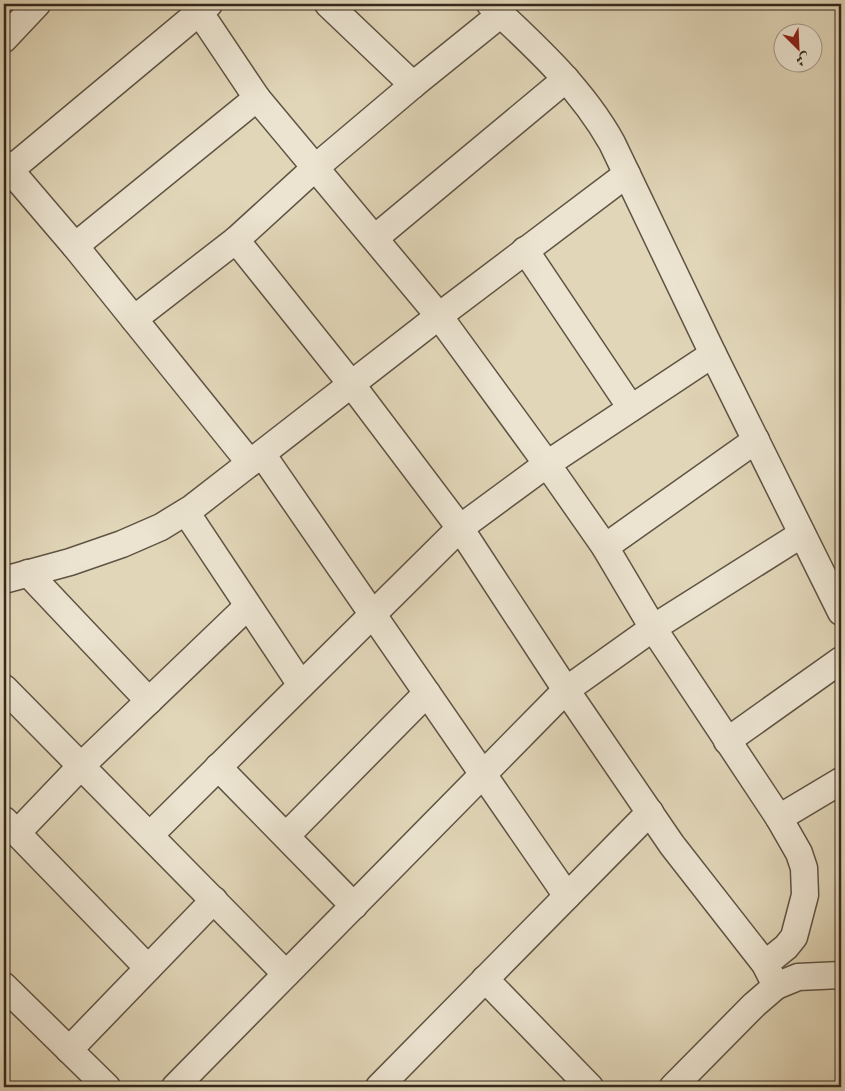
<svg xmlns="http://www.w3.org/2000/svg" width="845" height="1091" viewBox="0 0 845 1091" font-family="'IM FELL Great Primer',Amiri,serif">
<rect width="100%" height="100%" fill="#e1d6b8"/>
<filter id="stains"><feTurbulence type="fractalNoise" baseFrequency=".004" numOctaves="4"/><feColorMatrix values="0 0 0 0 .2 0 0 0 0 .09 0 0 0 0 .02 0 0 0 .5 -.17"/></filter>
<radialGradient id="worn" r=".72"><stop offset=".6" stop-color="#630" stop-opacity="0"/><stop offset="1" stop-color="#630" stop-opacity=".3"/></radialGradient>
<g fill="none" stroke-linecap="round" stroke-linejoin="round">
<defs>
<g id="minor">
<path d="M194,4L257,98L439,316L547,464L605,547L653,628L779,818L799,853L804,868L805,895L794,937L786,947L765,964"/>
<path d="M328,4L413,85"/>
<path d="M490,4C535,46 582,89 612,143L713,354L841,612"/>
<path d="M4,39L37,4"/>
<path d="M4,163L75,246L250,463"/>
<path d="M10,170L209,4"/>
<path d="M375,238L566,79"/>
<path d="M236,240L352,385L460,528L566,690L672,845L765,964L776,986L798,977L841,975"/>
<path d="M75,246L257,98"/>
<path d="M525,250L631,408"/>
<path d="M134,319L236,240L316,167L413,85L501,14"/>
<path d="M262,454L567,896"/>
<path d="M186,512L301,685"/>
<path d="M605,547L756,440"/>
<path d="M28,573L149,701"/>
<path d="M4,580L70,562L122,544L161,527L192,508L439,316L627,174"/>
<path d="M248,606L81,766L286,974"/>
<path d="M4,688L81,766L17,833L4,820"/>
<path d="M727,741L841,660"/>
<path d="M218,767L354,906"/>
<path d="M779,818L841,781"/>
<path d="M17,833L148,968"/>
<path d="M150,835L460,528L547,464L713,354"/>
<path d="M286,836L427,693"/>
<path d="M485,979L590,1087"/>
<path d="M4,986L107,1087"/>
<path d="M69,1050L214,900"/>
<path d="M175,1087L566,690L653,628L802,534"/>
<path d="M379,1087L650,812"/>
<path d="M673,1087L754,1005L776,986"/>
</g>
</defs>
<!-- minor casing -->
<use href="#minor" stroke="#5f5444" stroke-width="29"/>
<!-- minor -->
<use href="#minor" stroke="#ece4d1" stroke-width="26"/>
</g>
<!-- margin -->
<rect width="845" height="1091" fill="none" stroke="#e1d6b8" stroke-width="20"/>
<rect x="5" y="5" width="835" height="1081" fill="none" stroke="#34291d" stroke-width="2.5"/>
<rect x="10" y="10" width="825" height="1071" fill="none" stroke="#34291d"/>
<!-- north arrow -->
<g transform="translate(798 48) rotate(156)"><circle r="24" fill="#ece4d1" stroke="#a29989"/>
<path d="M0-4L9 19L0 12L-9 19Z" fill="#8f2418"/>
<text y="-8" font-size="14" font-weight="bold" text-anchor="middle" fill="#34291d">ش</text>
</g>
<rect width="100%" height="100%" filter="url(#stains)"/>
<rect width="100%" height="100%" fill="url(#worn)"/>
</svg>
